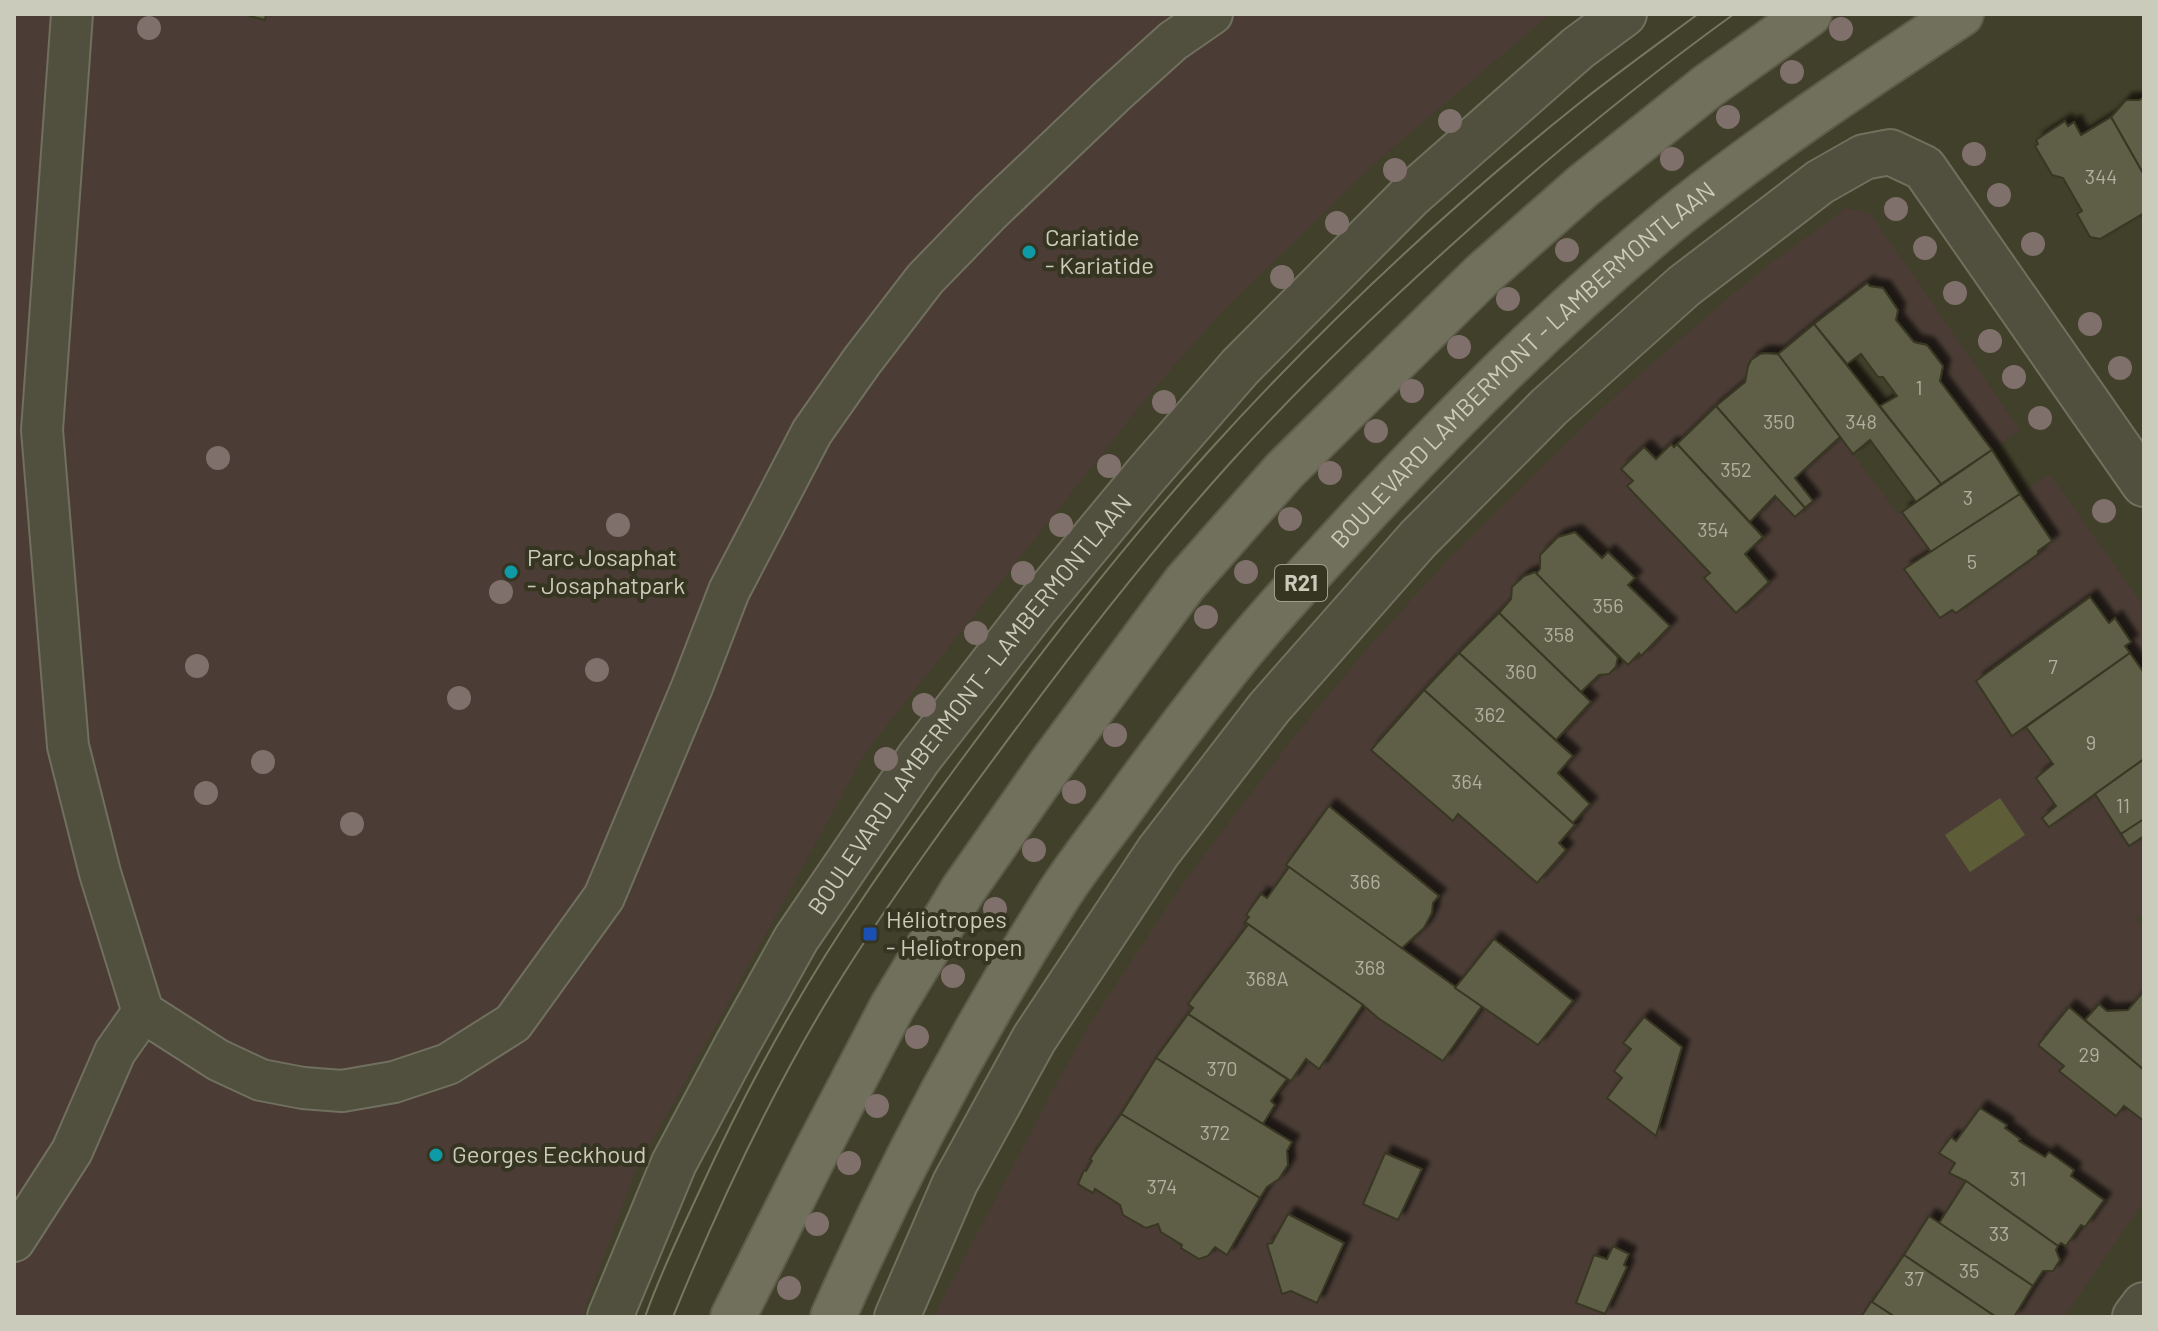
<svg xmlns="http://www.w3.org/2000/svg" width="2158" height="1331" viewBox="0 0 2158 1331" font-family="Barlow,sans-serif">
<defs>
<filter id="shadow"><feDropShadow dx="7" dy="-7" stdDeviation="2" flood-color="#0009"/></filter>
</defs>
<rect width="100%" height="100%" fill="#41402a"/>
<!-- green -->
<g fill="#4b3d35" fill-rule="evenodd">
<path d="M14,14H1551L1378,160L1221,313L1152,391L865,753L634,1175L582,1317H14Z"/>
<path d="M1846,208L1870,213L2020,430L1992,450L1940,381L1943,366L1927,345L1914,342L1896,320L1898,310L1883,288L1870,286L1867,283L1778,354C1754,352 1748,358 1745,382L1674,447L1671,445L1656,459L1644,447L1621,469L1633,481L1627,487L1710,573L1704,579L1736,612L1769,582L1745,554L1763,537L1750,522L1775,496L1795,517L1813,501L1795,478L1840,437L1898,514L1902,512L1931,552L1905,570L1940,618L1952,610L1956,613L2038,554V551L2051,541L2020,494L2050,474L2144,607V673L2125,646L2131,641L2116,619L2109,623L2090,597L1977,681L2011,736L2026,727L2053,764L2037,778L2056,806L2042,817L2049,826L2095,794L2128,846L2144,836V914L2135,919L2144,926V991L2128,1010L2107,1011L2099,1004L2085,1020L2069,1007L2038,1045L2064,1066L2059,1071L2115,1116L2124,1106L2144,1121V1201L2064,1317H2014L2043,1271L2053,1270C2055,1261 2054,1251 2061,1243L2066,1246L2081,1225L2085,1227L2104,1200L2071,1176L2074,1169L2049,1152L2045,1157L2019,1141L2020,1138L2005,1128L2006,1125L1980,1108L1956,1141L1950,1138L1939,1153L1955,1163L1950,1173L1966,1181L1939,1223L1930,1217L1861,1317H933L1060,1077L1093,1019L1186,879L1296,734L1371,644L1446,562L1553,456L1626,386L1733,294L1767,266ZM1576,532L1602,558L1609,552L1635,578L1628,585L1670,626L1642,655L1639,653L1628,665L1618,657L1616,667L1599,675L1581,692L1591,702L1556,740L1572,756L1558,773L1590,804L1559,843L1566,851L1537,883L1458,814L1452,821L1372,750L1424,690L1511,599L1513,587L1524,576L1536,574L1540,569L1541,555L1558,537ZM1329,806L1439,896C1431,906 1432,916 1426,926C1420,936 1410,942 1401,949L1455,988L1494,939L1573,1001L1538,1045L1482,1007L1443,1061L1378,1018L1363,1005L1319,1068L1306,1059L1291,1081L1287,1079L1271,1101L1275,1105L1263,1124L1288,1165L1279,1179L1267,1187L1227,1255L1215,1247L1208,1256L1199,1259C1188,1250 1162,1236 1158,1224L1146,1228L1120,1205L1095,1189L1092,1193L1078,1185L1081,1179L1080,1177L1084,1170L1086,1171L1092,1161L1091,1159L1102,1141L1106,1139L1156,1058L1193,1008L1189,1003L1247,926L1244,923L1249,917L1246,915L1261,894L1267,898L1289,867L1286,864ZM1644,1017L1682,1047L1656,1136L1607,1098L1622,1078L1614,1071L1631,1049L1624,1043ZM1288,1214L1344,1243L1282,1293L1267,1245L1272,1243ZM1613,1246L1629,1254L1624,1265L1627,1267L1604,1314L1577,1303L1607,1259Z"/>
</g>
<!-- water -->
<path fill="#5d5d38" d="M2000,798L2025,835L1970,872L1945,835Z"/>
<!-- building -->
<g fill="#5f5f46" stroke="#383724" stroke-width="2" filter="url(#shadow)">
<path d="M242,14H266L265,20Z"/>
<path d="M2144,97V175L2111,117L2126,100H2139Z"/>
<path d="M2111,117L2144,175V213L2100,239L2090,237L2077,214L2082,211L2063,178L2052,175L2035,146L2038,144L2036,140L2065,121L2068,126L2074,122L2081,135Z"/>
<path d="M1867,283L1870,286L1883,288L1898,310L1896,320L1914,342L1927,345L1943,366L1940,381L1992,450L1941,484L1880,406L1897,396L1883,377H1878L1861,354L1847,364L1814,324Z"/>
<path d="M1814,324L1941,484L1916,502L1870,440L1853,454L1778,354Z"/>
<path d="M1765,353L1778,354L1840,437L1795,478L1813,501L1805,508L1716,406L1745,382L1748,366L1751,360L1760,354Z"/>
<path d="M1716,406L1805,508L1795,517L1775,496L1750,522L1677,444Z"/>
<path d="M1671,444L1674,447L1677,444L1763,537L1745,554L1769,582L1736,613L1704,578L1710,573L1627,486L1633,481L1621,469L1644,447L1656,459Z"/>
<path d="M1992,450L2020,494L1931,552L1902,512Z"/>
<path d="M2020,494L2052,541L2038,551V554L1956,613L1952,610L1940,618L1904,569Z"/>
<path d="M1575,532L1602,558L1608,552L1635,578L1628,585L1670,626L1641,656L1639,653L1628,665L1536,574L1540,569V555L1558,537Z"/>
<path d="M1535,572L1618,657L1616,667L1609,674L1599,675L1581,692L1499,613L1511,599L1512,587L1524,576Z"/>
<path d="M2090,597L2109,623L2115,618L2131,642L2125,646L2130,653L2012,736L1976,681Z"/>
<path d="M1499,613L1591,702L1556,740L1459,653Z"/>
<path d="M1459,653L1573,756L1558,773L1590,804L1573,823L1424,690Z"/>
<path d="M2130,653L2144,673V759L2049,827L2042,818L2056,806L2036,778L2053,764L2026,727Z"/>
<path d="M1424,690L1575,825L1559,843L1566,850L1537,883L1458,814L1453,821L1371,750Z"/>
<path d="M2144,759V819L2121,834L2095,794Z"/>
<path d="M1329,806L1439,896L1433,903L1432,913L1424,928L1401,949L1286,865Z"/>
<path d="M2144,819V836L2129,846L2121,834Z"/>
<path d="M1289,867L1482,1006L1443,1061L1378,1018L1363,1005L1245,922L1249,917L1246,915L1261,894L1267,898Z"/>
<path d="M1245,922L1363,1005L1319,1069L1306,1059L1291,1081L1188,1014L1193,1008L1188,1004L1247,926L1244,924Z"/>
<path d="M1494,939L1573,1001L1538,1045L1455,988Z"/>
<path d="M2144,991V1070L2085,1020L2099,1004L2107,1011L2128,1010Z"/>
<path d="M2069,1007L2144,1070V1121L2124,1106L2116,1116L2059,1071L2064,1066L2038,1045Z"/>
<path d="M1188,1014L1287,1079L1271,1101L1275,1105L1263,1124L1156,1058Z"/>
<path d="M1644,1017L1682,1047L1656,1136L1607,1098L1622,1078L1614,1071L1631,1049L1623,1043Z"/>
<path d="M1156,1058L1292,1142L1287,1151L1288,1165L1279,1179L1267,1187L1260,1198L1121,1114Z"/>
<path d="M1980,1108L2007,1125L2005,1128L2020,1139L2019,1141L2045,1157L2049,1152L2074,1170L2071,1176L2104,1200L2085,1227L2081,1225L2066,1246L2061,1243L2058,1246L1966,1181L1949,1173L1955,1163L1939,1153L1951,1137L1956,1141Z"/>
<path d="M1121,1114L1260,1198L1227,1255L1215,1247L1208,1256L1199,1259L1181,1248L1182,1245L1161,1232L1158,1224L1146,1228L1123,1215L1120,1205L1095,1189L1093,1193L1078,1184L1084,1170L1086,1171L1092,1161L1090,1159Z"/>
<path d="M1385,1153L1422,1169L1398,1220L1363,1204Z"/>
<path d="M1966,1181L2058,1246L2056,1250L2060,1260L2053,1271H2043L2033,1286L1939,1223Z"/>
<path d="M1288,1214L1344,1243L1317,1303L1291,1291L1282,1294L1267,1244L1272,1243Z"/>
<path d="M1929,1216L2033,1286L2014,1317H1996L1904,1255Z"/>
<path d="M1613,1246L1629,1254L1624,1265L1627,1267L1605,1314L1576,1303L1594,1255L1607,1259Z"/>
<path d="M1904,1255L1996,1317H1895L1872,1302Z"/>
<path d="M1871,1302H1872L1895,1317H1861Z"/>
</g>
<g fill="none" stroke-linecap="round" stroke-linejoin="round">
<defs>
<g id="pedestrian">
<path d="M72,14L42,430L68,746L100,873L143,1012L218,1060L261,1080L303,1088L342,1091L394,1082L448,1064L513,1023L604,897L692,687L729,591L812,432L862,361L925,279L990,212L1113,95L1173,41L1212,14"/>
<path d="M14,1241L72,1151L115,1052L143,1012"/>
</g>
<g id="minor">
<path id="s1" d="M610,1317L674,1163L738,1043L796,939L919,758L1035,609L1146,475L1240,367L1410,196L1578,48L1624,14"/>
<path d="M897,1317L955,1183L1034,1039L1158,852L1269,708L1418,539L1549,407L1684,286L1820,182L1864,157L1890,152L1924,168L2144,484"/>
<path d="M2135,1317L2144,1305"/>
</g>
<g id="primary">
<path d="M733,1317L814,1156L892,1007L963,890L1051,764L1185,583L1284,471L1482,275L1583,186L1708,86L1809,14"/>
<path id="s2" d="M833,1317C897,1172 971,1032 1056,899C1075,869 1097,841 1118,813C1154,763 1191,714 1229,666C1267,618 1310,573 1351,528C1452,418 1558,312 1674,217C1765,144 1863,79 1961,14"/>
</g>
</defs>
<!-- pedestrian casing -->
<use href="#pedestrian" stroke="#71705f" stroke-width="44"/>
<!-- minor casing -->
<use href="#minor" stroke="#71705f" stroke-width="48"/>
<!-- primary casing -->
<use href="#primary" stroke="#5d5c4a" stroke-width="48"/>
<!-- pedestrian -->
<use href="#pedestrian" stroke="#51503e" stroke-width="40"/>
<!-- minor -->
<use href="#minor" stroke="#51503e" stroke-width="44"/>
<!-- primary -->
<use href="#primary" stroke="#70705c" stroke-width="44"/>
<!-- tram -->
<g stroke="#777760" stroke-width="2">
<path d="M645,1317C660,1274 680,1233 699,1192C746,1089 801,988 865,895C895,850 927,807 959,763C1038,656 1120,549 1209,451C1323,325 1449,207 1582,101C1620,71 1659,43 1698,14"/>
<path d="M673,1317C719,1204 771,1092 835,988C892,896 957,808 1021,722C1087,633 1156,545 1231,462C1302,384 1378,311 1456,241C1545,160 1637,84 1734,14"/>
</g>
</g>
<!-- trees -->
<g fill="#7f706b">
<circle cx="149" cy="28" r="12"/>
<circle cx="1841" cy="29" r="12"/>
<circle cx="1792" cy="72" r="12"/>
<circle cx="1728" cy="117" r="12"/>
<circle cx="1450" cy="121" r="12"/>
<circle cx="1974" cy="154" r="12"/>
<circle cx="1672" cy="159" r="12"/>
<circle cx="1395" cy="170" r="12"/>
<circle cx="1999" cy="195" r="12"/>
<circle cx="1896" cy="209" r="12"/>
<circle cx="1337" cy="223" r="12"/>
<circle cx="2033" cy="244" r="12"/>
<circle cx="1925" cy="248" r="12"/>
<circle cx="1567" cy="250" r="12"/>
<circle cx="1282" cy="277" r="12"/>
<circle cx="1955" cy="293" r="12"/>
<circle cx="1508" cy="299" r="12"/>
<circle cx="2090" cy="324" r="12"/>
<circle cx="1990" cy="341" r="12"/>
<circle cx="1459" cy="347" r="12"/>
<circle cx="2120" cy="368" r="12"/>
<circle cx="2014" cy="377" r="12"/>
<circle cx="1412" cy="391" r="12"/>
<circle cx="1164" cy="402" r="12"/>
<circle cx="2040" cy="418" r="12"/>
<circle cx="1376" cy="431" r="12"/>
<circle cx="218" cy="458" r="12"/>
<circle cx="1109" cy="466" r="12"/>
<circle cx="1330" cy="473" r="12"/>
<circle cx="2104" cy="511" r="12"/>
<circle cx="1290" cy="519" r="12"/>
<circle cx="618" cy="525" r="12"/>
<circle cx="1061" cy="525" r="12"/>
<circle cx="1246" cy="572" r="12"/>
<circle cx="1023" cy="573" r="12"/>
<circle cx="501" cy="592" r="12"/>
<circle cx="1206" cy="617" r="12"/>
<circle cx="976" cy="633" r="12"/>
<circle cx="197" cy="666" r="12"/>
<circle cx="597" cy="670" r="12"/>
<circle cx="459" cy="698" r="12"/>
<circle cx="924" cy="705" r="12"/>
<circle cx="1115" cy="735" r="12"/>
<circle cx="886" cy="759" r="12"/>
<circle cx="263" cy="762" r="12"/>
<circle cx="1074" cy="792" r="12"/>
<circle cx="206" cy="793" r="12"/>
<circle cx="352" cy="824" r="12"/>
<circle cx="1034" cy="850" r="12"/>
<circle cx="995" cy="909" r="12"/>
<circle cx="953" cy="976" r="12"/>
<circle cx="917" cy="1037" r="12"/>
<circle cx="877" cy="1106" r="12"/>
<circle cx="849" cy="1163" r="12"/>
<circle cx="817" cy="1224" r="12"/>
<circle cx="789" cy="1288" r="12"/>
</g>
<!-- markers -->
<g fill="#0f9aa8" stroke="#363522" stroke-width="3">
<circle cx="1029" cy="252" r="8"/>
<circle cx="511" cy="572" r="8"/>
<circle cx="436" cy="1155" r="8"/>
</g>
<rect fill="#1a4fb4" stroke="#363522" stroke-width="3" x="862" y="926" width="16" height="16" rx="4"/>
<g text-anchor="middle" stroke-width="8" stroke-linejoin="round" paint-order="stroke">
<!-- number labels -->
<g font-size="20" fill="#afb09e">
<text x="2101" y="184">344</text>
<text x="1919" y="395">1</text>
<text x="1779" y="429">350</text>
<text x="1861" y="429">348</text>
<text x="1736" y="477">352</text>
<text x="1968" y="505">3</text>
<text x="1713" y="537">354</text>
<text x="1972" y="569">5</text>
<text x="1608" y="613">356</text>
<text x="1559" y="642">358</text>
<text x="2053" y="674">7</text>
<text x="1521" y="679">360</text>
<text x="1490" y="722">362</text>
<text x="2091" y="750">9</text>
<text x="1467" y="789">364</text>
<text x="2123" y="813">11</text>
<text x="1365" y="889">366</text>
<text x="1370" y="975">368</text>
<text x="1267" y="986">368A</text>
<text x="2089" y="1062">29</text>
<text x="1222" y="1076">370</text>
<text x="1215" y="1140">372</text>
<text x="2018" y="1186">31</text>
<text x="1162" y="1194">374</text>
<text x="1999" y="1241">33</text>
<text x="1969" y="1278">35</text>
<text x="1914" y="1286">37</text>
</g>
<!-- shield labels -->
<rect fill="#363522" stroke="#9e9e8d" stroke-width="2" x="1275" y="565" width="52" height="36" rx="6"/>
<g font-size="22" font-weight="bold" fill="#cacbbb">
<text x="1301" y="591">R21</text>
</g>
<!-- poi labels -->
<g font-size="24" fill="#cacbbb" stroke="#363522" text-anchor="start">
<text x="1045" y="246">Cariatide<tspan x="1045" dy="28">- Kariatide</tspan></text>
<text x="527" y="566">Parc Josaphat<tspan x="527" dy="28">- Josaphatpark</tspan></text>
<text x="886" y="928">Héliotropes<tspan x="886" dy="28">- Heliotropen</tspan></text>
<text x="452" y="1163">Georges Eeckhoud</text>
</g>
<!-- street labels -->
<g font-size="24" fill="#cacbbb" stroke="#363522">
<text dy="8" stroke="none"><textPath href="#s2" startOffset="1186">BOULEVARD LAMBERMONT - LAMBERMONTLAAN</textPath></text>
<text dy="8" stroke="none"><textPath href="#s1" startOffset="714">BOULEVARD LAMBERMONT - LAMBERMONTLAAN</textPath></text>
</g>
</g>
<!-- border -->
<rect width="2158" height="1331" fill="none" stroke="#cacbbb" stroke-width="32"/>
</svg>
